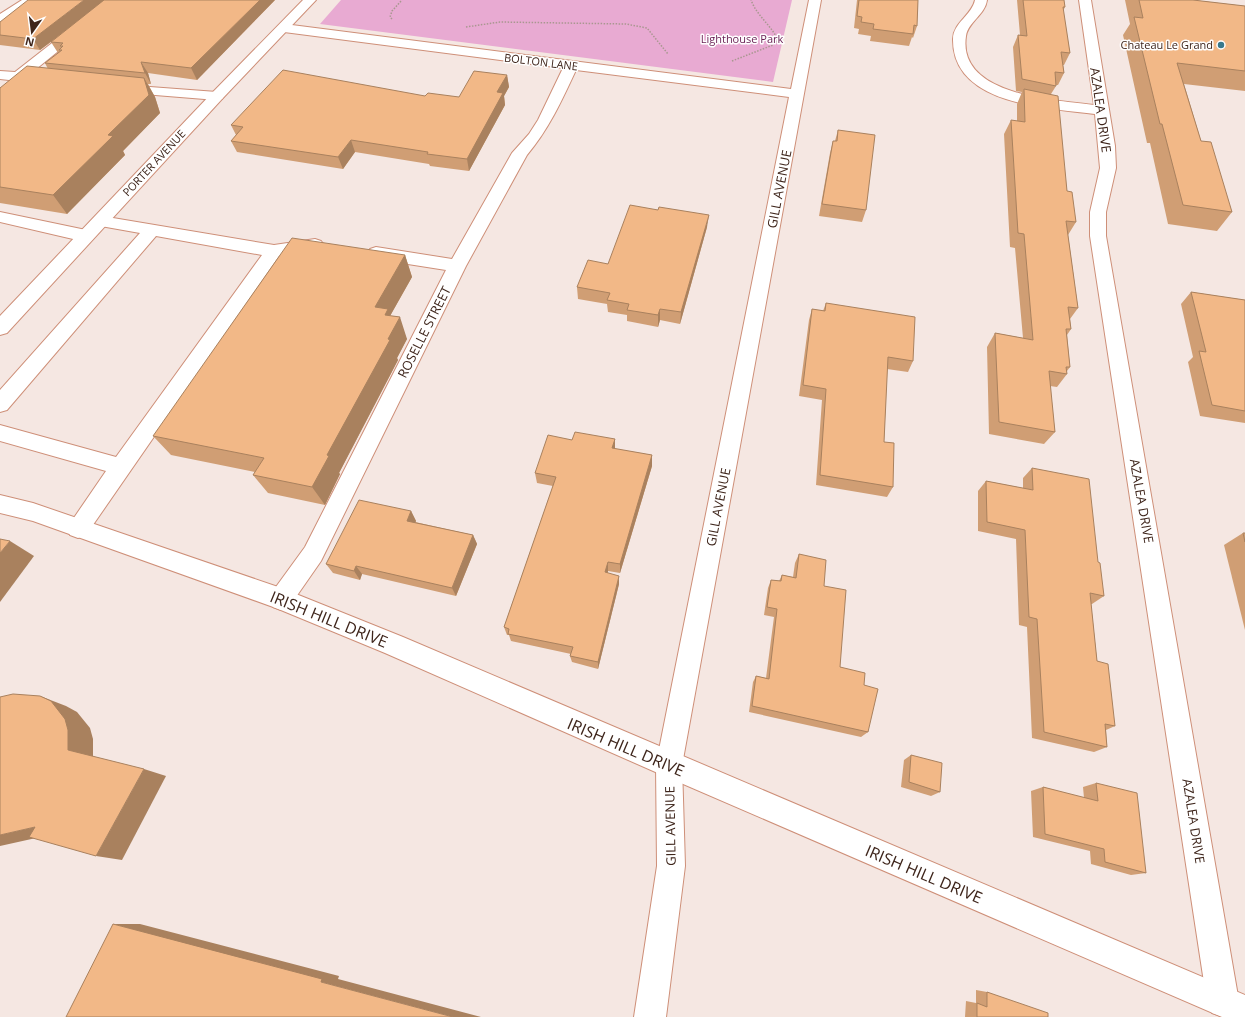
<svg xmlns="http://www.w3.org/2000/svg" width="1245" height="1017" viewBox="0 0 1245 1017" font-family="'Open Sans',sans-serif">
<rect width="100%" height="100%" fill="#f5e7e2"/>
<!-- green -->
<path fill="#e8aad2" d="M341,0H792L773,82L320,24Z"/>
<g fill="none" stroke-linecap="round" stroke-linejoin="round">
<defs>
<g id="minor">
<path d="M22,0H37L5,23L0,24V14Z"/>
<path d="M107,0H121L30,74L50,77L52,80L50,83L45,84L0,79V71L15,72Z"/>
<path d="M809,0H821L682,765L685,866L666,1017H634L657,866L656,765L789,97L576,70C562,100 549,129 527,155L466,266L321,561L289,607L281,610L273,607L269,599L273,591L305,547L446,270L376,259L370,257L367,253L370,249L376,247L452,259L512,153L529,134L538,120L563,68L284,32L277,28L284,24L791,89Z"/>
<path d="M975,0H987C985,15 968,22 966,36C957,96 1055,100 1094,105L1079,0H1091L1115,146L1116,168L1106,212V236L1239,1002L1234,1013L1224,1017L1212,1013L1207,1002L1090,236V212L1100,168L1095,114C1047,108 952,105 953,39C953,23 972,15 975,0Z"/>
<path d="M123,85L217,92L222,93L224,96L222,99L217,100L118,92L116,89L118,86Z"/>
<path d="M0,212L86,230L92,232L94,236L92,240L86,242L0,222Z"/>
<path d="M101,216L274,245L315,239L321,241L324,245L321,249L279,256L86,535L78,538L70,535L67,528L106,471L0,441V425L116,457L262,255L156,236L7,410L0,412V390L140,233L95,225L93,221L95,217Z"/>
</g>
<g id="major">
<path d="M303,0H316L222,99L7,333L0,335V316L212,93Z"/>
<path d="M0,495L33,503L281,588L403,637L1245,995V1017H1222L660,774L385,653L276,608L33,521L0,513Z"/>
</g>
</defs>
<!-- minor casing -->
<use href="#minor" stroke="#ce8f78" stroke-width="2"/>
<!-- major casing -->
<use href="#major" stroke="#ce8f78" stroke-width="2"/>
<!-- path -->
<g stroke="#a99790" stroke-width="1.5" stroke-dasharray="1.5 1.5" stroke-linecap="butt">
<path d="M392,19L390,17L392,11L402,0"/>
<path d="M466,27L500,22L626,24L647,28L668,54"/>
<path d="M732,61L773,45L778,40C771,25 757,16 751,0"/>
</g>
<!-- minor -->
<use href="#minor" fill="#fff" fill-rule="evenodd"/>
<!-- major -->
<use href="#major" fill="#fff" fill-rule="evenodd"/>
</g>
<!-- wall -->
<g fill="#d09e74">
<path d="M275,0L197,80L148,73L151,84H148L155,97L160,113L123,151L125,155L67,214L0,203V88L48,69L45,63L58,53L51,42L40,50L0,45V22Z"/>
<path d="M857,0H918L917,26L913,38L912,37L909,46L870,41L871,36L858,34L859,29L854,28Z"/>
<path d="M1017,0H1064L1065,7L1063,11L1070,53L1064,65H1063L1064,73L1058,85H1056V86L1051,94L1067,191L1076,222L1068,235L1078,308L1070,319L1071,329L1067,335L1070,367L1067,371V374L1057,387L1050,386L1055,432L1044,444L989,434L987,347L995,333L1023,338L1015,248L1010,247L1004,134L1011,120L1017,121V104L1022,92L1016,91L1013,47L1018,35H1020Z"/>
<path d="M1125,0H1193L1245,6V91L1184,84L1201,141L1232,212L1217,231L1168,224L1150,143H1147L1123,35L1130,24Z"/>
<path d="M507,75L509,87L504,96L505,105L469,171L430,166L429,164L355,152L343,169L237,152L231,141L236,135L231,125L459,97Z"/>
<path d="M838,130L866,210L862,222L819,216L830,153L833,141H835Z"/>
<path d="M707,227L680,324L660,320L658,327L627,321V315L608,312L607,304L578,299L577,287L608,264Z"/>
<path d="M405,255L412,277L390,316L407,339L397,358L398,360L339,473L340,474L325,505L268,493L253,475L255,472L171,455L153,436Z"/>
<path d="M1191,292L1245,300V423L1200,416L1188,362L1193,357L1181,304Z"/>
<path d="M826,303L913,361L908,372L887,369L884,442L893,487L887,497L816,485L822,400L799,396L809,320L812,309L823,311Z"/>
<path d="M615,439V449L652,455V466L620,573L608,571V573L619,584L598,669L572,662L570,656L571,654L511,641L509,635H507L504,627L553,486L537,483L535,473L572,440Z"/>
<path d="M1032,468L1098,562L1104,596L1092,604H1091L1097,661L1115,726L1106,730L1107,747L1094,752L1032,738L1027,627L1019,625L1016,539L978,531V491L986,481L1023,488V478Z"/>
<path d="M411,511L416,521L415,522L473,535L477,544L456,596L362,574L360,580L333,573L326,564Z"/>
<path d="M1243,533H1245V630L1224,545Z"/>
<path d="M799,554L824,586L840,667L864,685L868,732L861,737L749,712L753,682L756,676L766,678L774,617L764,615L768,588L771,580L779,581L782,575L793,577L795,563Z"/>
<path d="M911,755L940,792L931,796L901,787L904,760Z"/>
<path d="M1096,783L1146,873L1131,875L1091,864L1090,851L1033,837L1031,791L1043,787L1084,798L1083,787Z"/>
<path d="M976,990L987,992L1048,1017H965L966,1001L976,1003Z"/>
</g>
<!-- shaded-wall -->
<g fill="#a9815e">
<path d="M84,0H105L40,50L33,39Z"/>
<path d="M260,0H275L197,80L191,68Z"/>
<path d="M141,62L148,73L151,84L145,73Z"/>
<path d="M507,75L509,87L504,96L505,105L469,171L467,159L497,92Z"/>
<path d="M144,78L155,97L160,113L123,151L125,155L67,214L53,195Z"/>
<path d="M351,140L355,152L343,169L338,157Z"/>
<path d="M709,215L707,227L680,324L681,312Z"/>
<path d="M405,255L412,277L390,316L400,317L407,339L397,358L398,360L339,473L340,474L325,505L312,487L327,455L375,307Z"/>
<path d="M660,309V320L658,327V315Z"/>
<path d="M615,439V450L612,448Z"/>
<path d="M652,455V466L620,573V564Z"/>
<path d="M411,511L416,521L412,530L407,521Z"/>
<path d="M473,535L477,544L456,596L452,588Z"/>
<path d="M10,541L34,556L0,602V553Z"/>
<path d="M608,562V571L606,581L605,572Z"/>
<path d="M356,566L362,574L360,580L354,571Z"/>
<path d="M619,576V584L598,669V662Z"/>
<path d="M40,696L66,706L77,712L90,728L93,739V758L68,750Z"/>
<path d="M144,769L166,776L122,860L96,856Z"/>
<path d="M35,827L63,832L0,846V835Z"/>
<path d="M113,924H140L339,976L338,979L481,1017H453L321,982Z"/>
</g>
<!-- building -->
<g fill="#f2b887" stroke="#a9815e">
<path d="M28,0H84L33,39L0,35V22Z"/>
<path d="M104,0H260L191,68L141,62L145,73L45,63L62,50H59L63,46H60L63,43L51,42Z"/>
<path d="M859,0H918L917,26L914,25L913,34L873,29L874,24L861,22L862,17L857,16Z"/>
<path d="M1023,0H1064L1065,7H1063L1070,53L1061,52L1064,73L1055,72L1056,86L1022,79L1018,35L1027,36Z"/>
<path d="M1139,0H1193L1245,6V71L1177,63L1201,141L1211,142L1232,212L1183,205L1162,124H1160L1134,17L1143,18Z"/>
<path d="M27,66L144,78L149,95L108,135L113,136L53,195L0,187V88Z"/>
<path d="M283,70L425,96L428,93L459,97L474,71L507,75L497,92L503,93L467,159L427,154L428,152L351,140L338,157L231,141L243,127L231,125Z"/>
<path d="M1024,89L1058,96L1067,191L1072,192L1076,222L1066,221L1078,308L1068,307L1071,329H1066L1070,367H1066L1067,374L1049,371L1055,432L999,422L995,333L1033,340L1024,234L1018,233L1011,120L1025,122Z"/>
<path d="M838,130L875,135L866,210L822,204L833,141H837Z"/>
<path d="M630,205L658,210L659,207L709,215L681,312L660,309L658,315L627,310L629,304L607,300L610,293L577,287L588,260L608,264Z"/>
<path d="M292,238L405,255L375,307L388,309L385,315L400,317L388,339L390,340L327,455L329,456L312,487L253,475L264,458L153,436Z"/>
<path d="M1191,292L1245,300V411L1212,405L1199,351L1206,352Z"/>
<path d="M826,303L915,317L913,361L888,357L884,442L894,443L893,487L820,475L826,389L803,385L812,309L825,311Z"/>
<path d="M575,432L615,439L612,448L652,455L620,564L608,562L605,572L619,576L598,662L570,656L573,647L508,634L509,629L504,627L556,477L535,473L548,435L572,440Z"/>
<path d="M1032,468L1089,479L1098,562L1100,563L1104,596L1090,593L1097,661L1108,664L1115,726L1105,724L1107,747L1044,732L1037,619L1029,617L1025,530L987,522L986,481L1033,490Z"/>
<path d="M359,500L411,511L407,521L473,535L452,588L356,566L354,571L326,564Z"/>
<path d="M1243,533H1245V542Z"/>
<path d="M0,539L10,541L0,553Z"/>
<path d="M799,554L826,560L824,586L846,590L840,667L865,673L864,685L878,689L868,732L752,706L756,676L769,679L777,609L767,607L771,580L781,581L782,575L796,578Z"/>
<path d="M13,694L40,696L51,701L65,719L68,730V750L144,769L96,856L29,837L35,827L0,835V697Z"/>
<path d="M911,755L942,763L940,792L909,782Z"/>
<path d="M1096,783L1137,793L1146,873L1105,862L1104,849L1045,834L1043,787L1098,801Z"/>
<path d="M113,924L322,979L321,982L453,1017H66Z"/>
<path d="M987,992L1048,1013V1017H977V1003L987,1007Z"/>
</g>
<!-- markers -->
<circle fill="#38788c" stroke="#fff" stroke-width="1.5" cx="1221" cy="45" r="4"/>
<g text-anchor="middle" stroke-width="3" stroke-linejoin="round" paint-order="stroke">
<!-- far-park labels -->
<g font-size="11" fill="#681e53" stroke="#fff">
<text x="742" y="43">Lighthouse Park</text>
</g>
<!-- far-poi labels -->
<g font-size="11" fill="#3e251b" stroke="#fff" text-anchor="end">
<text x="1213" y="49">Chateau Le Grand</text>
</g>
<!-- far-street labels -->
<g font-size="11" fill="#3e251b" stroke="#fff">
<text transform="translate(541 62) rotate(7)" y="4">BOLTON LANE</text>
<text transform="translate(154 163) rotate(-47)" y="4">PORTER AVENUE</text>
</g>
<!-- street labels -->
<g font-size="13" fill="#3e251b" stroke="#fff">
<text transform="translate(1101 110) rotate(82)" y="5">AZALEA DRIVE</text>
<text transform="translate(779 189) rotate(-79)" y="5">GILL AVENUE</text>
<text transform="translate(424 332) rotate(-63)" y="5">ROSELLE STREET</text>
<text transform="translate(1142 501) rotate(80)" y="5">AZALEA DRIVE</text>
<text transform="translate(718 507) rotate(-79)" y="5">GILL AVENUE</text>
<text transform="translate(1194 821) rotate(81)" y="5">AZALEA DRIVE</text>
<text transform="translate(670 826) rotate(-91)" y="5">GILL AVENUE</text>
</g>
<!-- near-street labels -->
<g font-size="16" fill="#3e251b" stroke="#fff">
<text transform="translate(329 619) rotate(22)" y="6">IRISH HILL DRIVE</text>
<text transform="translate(626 747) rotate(23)" y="6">IRISH HILL DRIVE</text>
<text transform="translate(924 874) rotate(23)" y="6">IRISH HILL DRIVE</text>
</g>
</g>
<!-- north arrow -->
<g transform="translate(32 32) rotate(194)" stroke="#ffffff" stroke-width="3" paint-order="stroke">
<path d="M0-3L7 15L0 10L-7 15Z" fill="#3e251b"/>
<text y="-6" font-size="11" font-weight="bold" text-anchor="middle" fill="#3e251b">N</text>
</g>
</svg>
